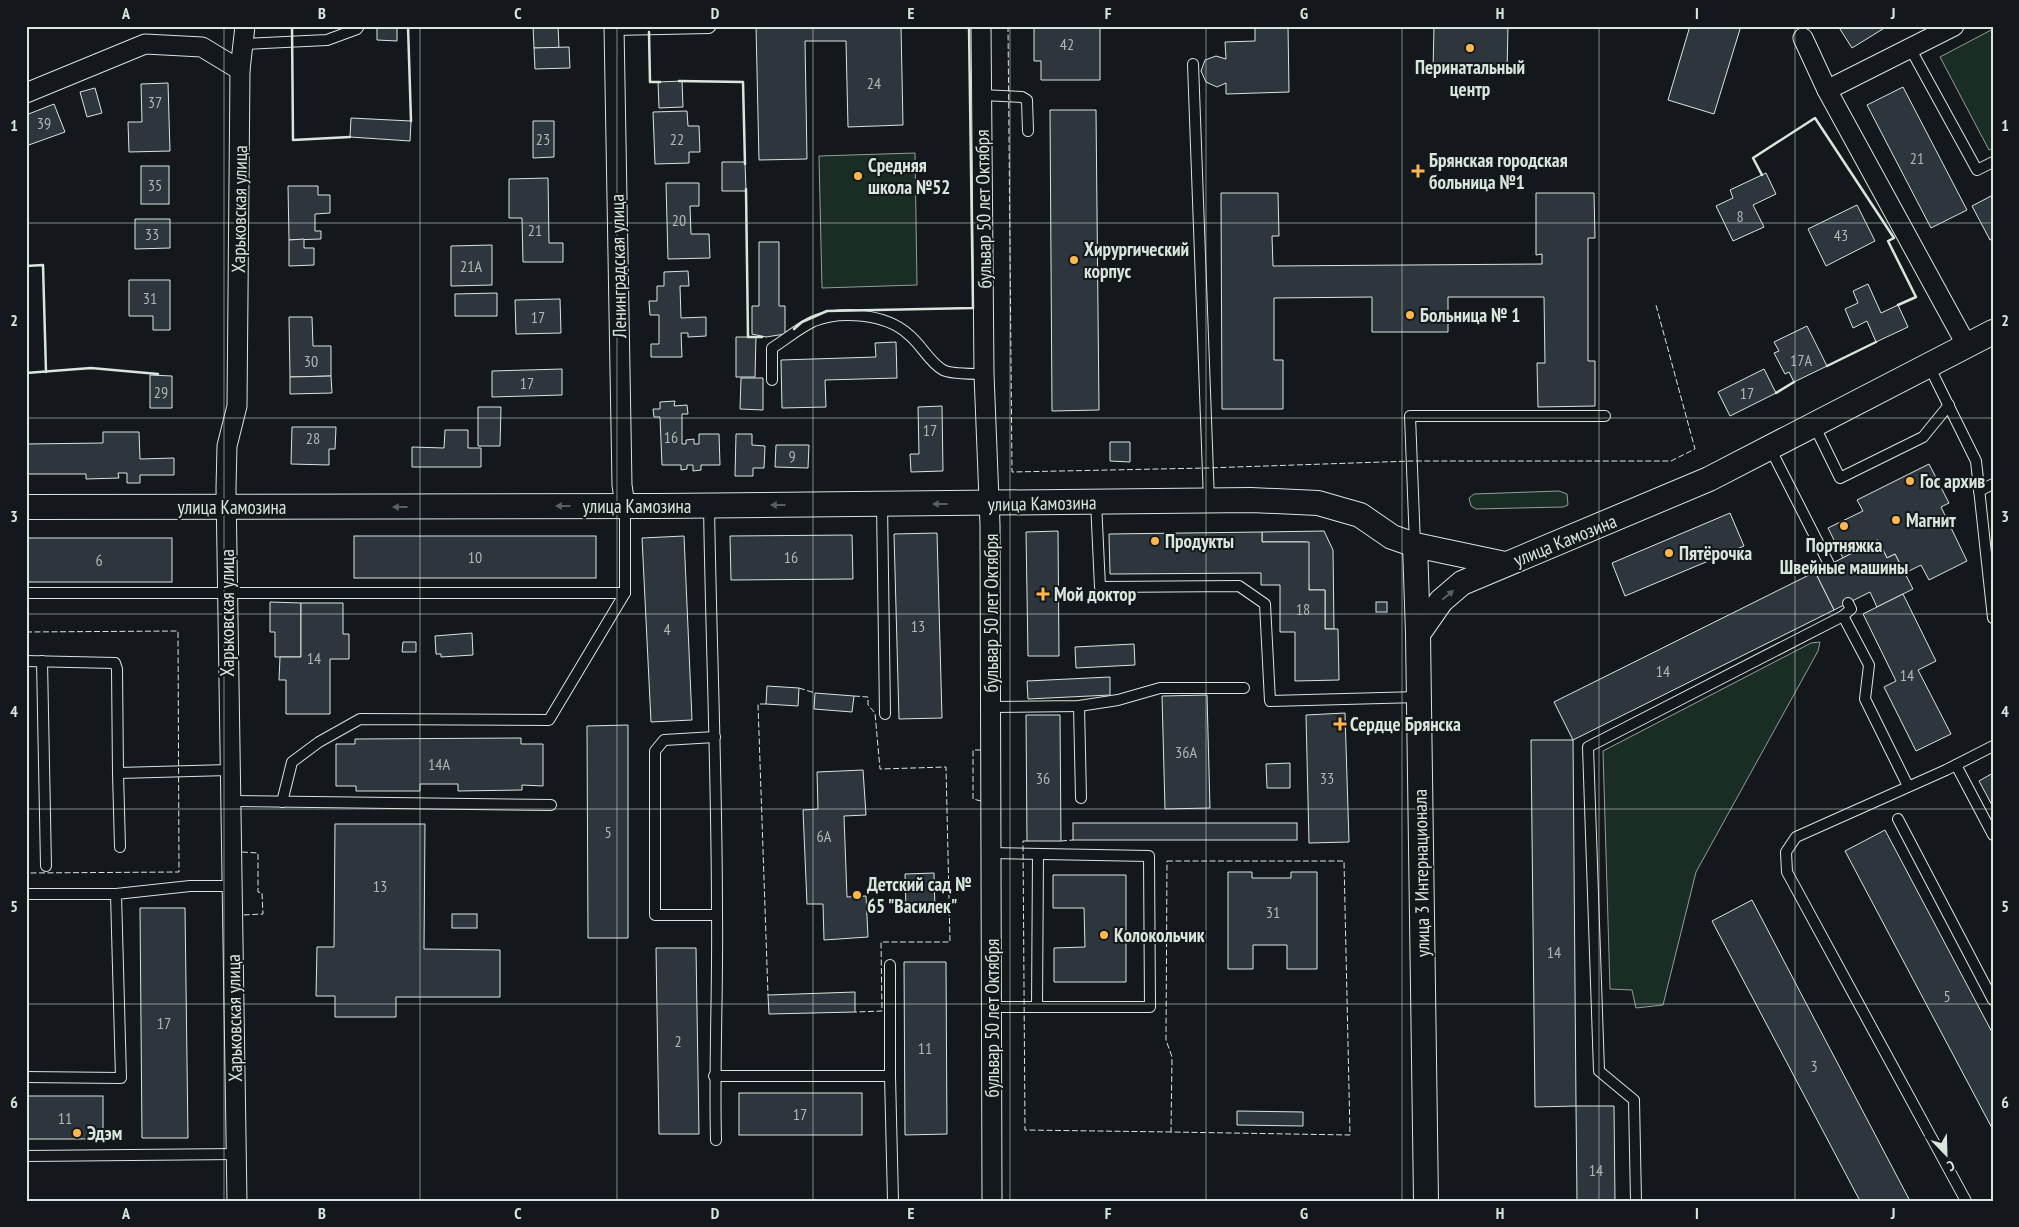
<svg xmlns="http://www.w3.org/2000/svg" width="2019" height="1227" viewBox="0 0 2019 1227" font-family="'PT Sans Narrow',sans-serif">
<rect width="100%" height="100%" fill="#14181c"/>
<!-- green -->
<g fill="#1a2d24" stroke="#939e99">
<path d="M1993,29V148L1989,150L1940,57Z"/>
<path d="M915,153L917,285L822,288L819,156Z"/>
<path d="M1559,491L1567,494L1568,505L1563,507L1476,509L1471,506L1469,498L1474,494Z"/>
<path d="M1820,642L1818,651L1696,872L1663,1005L1636,1008L1632,990L1610,989L1603,751L1811,643Z"/>
</g>
<!-- building -->
<g fill="#2c363c" stroke="#d8e6dc">
<path d="M533,26H558L559,48H534Z"/>
<path d="M756,26H901L903,125L848,127L846,41H805L807,159L759,160Z"/>
<path d="M1034,26H1100V80H1041V61H1034Z"/>
<path d="M1255,26H1288L1289,92L1226,94V83L1217,87L1206,82L1201,71L1205,60L1216,56L1226,59L1225,42L1255,41Z"/>
<path d="M1434,26H1508L1507,72L1433,70Z"/>
<path d="M1690,26H1741L1714,114L1668,100Z"/>
<path d="M1838,26H1885L1886,27L1852,48Z"/>
<path d="M377,28H397V41L377,40Z"/>
<path d="M569,47L570,68L535,69L534,48Z"/>
<path d="M682,81L683,107L659,108L658,82Z"/>
<path d="M168,83L170,151L129,152L128,122H142L141,84Z"/>
<path d="M1903,87L1967,210L1931,228L1867,105Z"/>
<path d="M95,88L102,113L87,117L80,92Z"/>
<path d="M54,104L65,132L26,146V115Z"/>
<path d="M1050,110H1096L1099,410L1052,411Z"/>
<path d="M687,111L688,126H699L700,152H689V163L655,164L653,112Z"/>
<path d="M351,118L411,121L410,141L350,137Z"/>
<path d="M533,121H554V157L533,158Z"/>
<path d="M722,162H745L746,191H722Z"/>
<rect x="141" y="166" width="28" height="38"/>
<path d="M1766,173L1776,194L1753,205L1764,227L1733,241L1716,206L1733,198L1730,190Z"/>
<path d="M548,178L549,243H563V262H523L522,218H509V179Z"/>
<path d="M666,183H699V206H690L691,234H709L710,258L668,259Z"/>
<path d="M288,186H318V195H330V213L315,214V231H321V239L289,240Z"/>
<path d="M1221,193H1278L1279,236H1272L1273,266L1542,264V254L1536,255V193H1594L1595,238H1588V361H1595V406L1538,407L1537,363H1545L1544,297H1448V332H1372V297L1274,298V360H1283V409H1222Z"/>
<path d="M1993,195V239L1990,240L1972,206Z"/>
<path d="M1857,205L1875,241L1826,266L1808,229Z"/>
<path d="M135,219H170V248L135,249Z"/>
<path d="M304,239V248H314V265L289,266V240Z"/>
<path d="M759,242H779V306H785V334L766,337L752,334V306H759Z"/>
<path d="M492,245V285L451,286V246Z"/>
<path d="M688,271L689,286H680L681,318L706,317V336L688,337V333H681L682,357H651V344H659V315H650L649,301H657V286H664V272Z"/>
<path d="M129,280H170V330H153V316H129Z"/>
<path d="M1868,284L1881,313L1898,305L1908,327L1876,342L1867,321L1853,328L1845,309L1858,303L1853,291Z"/>
<path d="M497,293V316H455V294Z"/>
<path d="M560,299L561,333L516,334L515,300Z"/>
<path d="M289,317H312L313,346H331V376L290,377Z"/>
<path d="M1807,326L1827,366L1794,382L1789,372L1785,374L1774,353L1779,351L1774,342Z"/>
<path d="M736,337H756L755,377H736Z"/>
<path d="M896,342L897,378L825,380L826,407L782,408L781,360L876,357L875,343Z"/>
<path d="M562,369V395L492,397V371Z"/>
<path d="M1764,369L1776,393L1730,416L1718,392Z"/>
<path d="M150,375L172,376V408H150Z"/>
<path d="M331,376L332,393L290,394V377Z"/>
<path d="M741,378H763V410L740,409Z"/>
<path d="M675,401L674,406L687,405L688,414H682V444H686V440L694,439V444H699V434H719L720,465H701V470L693,471V465H687V469L681,470V465H662L660,417H654L653,409H660V402Z"/>
<path d="M942,406L943,471L911,472L910,454H919L918,407Z"/>
<path d="M478,407H501L500,446H478Z"/>
<path d="M292,427H336L335,449H329V465L291,464Z"/>
<path d="M445,430H468V448H481V467H412V447L444,448Z"/>
<path d="M103,432H139L140,459L174,458V475H140V483H127V473H118L119,478L86,479V474H26V444L103,443Z"/>
<path d="M736,434H752V445L765,446L764,468H753V476H735Z"/>
<path d="M1110,442H1130V462L1110,461Z"/>
<path d="M776,445H809L808,468L775,467Z"/>
<path d="M1929,464L1949,503L1941,507L1967,561L1929,580L1921,565L1905,573L1895,554L1887,558L1878,540L1843,558L1828,528L1863,511L1857,500Z"/>
<path d="M1730,513L1744,546L1625,596L1612,563Z"/>
<path d="M1058,531L1059,656H1028L1026,532Z"/>
<path d="M1324,531L1333,550L1334,629H1325V590H1309L1306,542H1262V532Z"/>
<path d="M1262,532V542H1309V590H1325V629H1338L1339,680L1295,681V632H1280V585H1261V573L1110,574L1109,534Z"/>
<path d="M937,533L942,718L899,719L894,534Z"/>
<path d="M852,535L853,579L731,580L730,536Z"/>
<rect x="354" y="536" width="242" height="42"/>
<path d="M684,536L692,720L651,722L642,538Z"/>
<rect x="26" y="538" width="146" height="44"/>
<path d="M1878,540L1887,558L1895,554L1913,589L1877,607L1870,592L1834,610L1815,572Z"/>
<path d="M1815,572L1834,610L1573,740L1554,702Z"/>
<path d="M1903,594L1936,661L1918,670L1951,734L1916,751L1884,687L1896,681L1863,614Z"/>
<path d="M270,602L301,603V657H275V632H270Z"/>
<rect x="1376" y="602" width="11" height="10"/>
<path d="M301,603H343V634H349V659H330V714H286V680H279L280,657H301Z"/>
<path d="M472,633L473,655L441,657V654H436L435,636Z"/>
<path d="M403,642H416V652H402Z"/>
<path d="M1134,644L1135,665L1076,668L1075,647Z"/>
<path d="M1110,677V695L1028,699L1027,681Z"/>
<path d="M767,686L799,688L798,706L766,704Z"/>
<path d="M815,693L854,696L852,712L814,709Z"/>
<path d="M1207,695L1210,808L1165,809L1162,696Z"/>
<path d="M1345,713L1349,842L1309,843L1306,715Z"/>
<path d="M1026,715H1060L1061,841H1027Z"/>
<path d="M628,725V938H588L587,726Z"/>
<path d="M521,738V744H543V786L522,785V790L458,791V784H420V791H356V786H336V744H355V739Z"/>
<path d="M1531,740H1573L1576,1106L1535,1107Z"/>
<path d="M1290,763V788H1267L1266,764Z"/>
<path d="M863,770L866,815L844,816L847,897L866,896L868,937L824,940L823,904H807L803,810L818,809L817,772Z"/>
<path d="M1993,773V807L1979,781Z"/>
<rect x="1073" y="823" width="224" height="17"/>
<path d="M335,824H425L424,949L500,950V997H396V1017H335V996H316L317,947H334Z"/>
<path d="M1885,830L1993,1034V1130L1845,851Z"/>
<path d="M1228,872H1252V878H1291V872H1317V969H1287V945H1253V969H1228Z"/>
<path d="M934,873L935,910H906L905,874Z"/>
<path d="M1053,875H1126V982H1054V948L1085,947L1084,908H1053Z"/>
<path d="M1752,900L1797,986L1910,1201H1860L1712,921Z"/>
<path d="M140,908H185L188,1138H142Z"/>
<rect x="452" y="914" width="25" height="14"/>
<path d="M656,948H696L699,1134H659Z"/>
<path d="M904,962H946L947,1134L905,1135Z"/>
<path d="M855,992V1012L769,1014L768,995Z"/>
<rect x="739" y="1093" width="123" height="42"/>
<rect x="26" y="1096" width="77" height="43"/>
<path d="M1576,1106H1614L1615,1201H1577Z"/>
<path d="M1237,1111L1303,1112V1126L1237,1125Z"/>
</g>
<g fill="none" stroke-linecap="round" stroke-linejoin="round">
<defs>
<g id="service">
<path d="M614,30L709,28L711,26"/>
<path d="M243,44L327,40L357,29L359,26"/>
<path d="M1910,48L1977,170L1993,162"/>
<path d="M1193,64L1209,501"/>
<path d="M982,95L1022,97L1027,100L1028,131"/>
<path d="M1929,366L1976,461L1993,618"/>
<path d="M772,380V348C785,340 799,328 814,321C841,310 886,314 908,334C921,344 929,362 943,370C950,374 974,374 984,374"/>
<path d="M1814,425L1840,478L1923,437L1949,405"/>
<path d="M1770,448L1829,564"/>
<path d="M1979,491L1993,484"/>
<path d="M1096,502L1100,587L1239,586L1265,604L1270,701L1419,697"/>
<path d="M882,504L885,714"/>
<path d="M709,505C711,641 717,777 717,914C718,989 714,1065 716,1140"/>
<path d="M1415,545L1410,416H1605"/>
<path d="M26,593H625V506"/>
<path d="M1843,616L1851,609L1848,603"/>
<path d="M26,661L115,663L117,669L118,773L229,770"/>
<path d="M42,661L46,866"/>
<path d="M1079,706L1081,798"/>
<path d="M991,707L1079,706L1118,700L1160,688H1244"/>
<path d="M715,737L664,740L655,751V915H717"/>
<path d="M1956,765L1993,835"/>
<path d="M118,773L120,847"/>
<path d="M230,801L551,805"/>
<path d="M282,802L292,762L319,742L360,719L549,720L625,593"/>
<path d="M1898,819L1993,1000"/>
<path d="M26,894H116"/>
<path d="M890,965V1076L893,1201"/>
<path d="M991,1007H1150L1149,856L991,853"/>
<path d="M1037,1007L1038,854"/>
<path d="M714,1076H890"/>
<path d="M26,1077L121,1078L116,894L190,886H231"/>
<path d="M26,1156L236,1154"/>
<path d="M1636,1201L1634,1100L1599,1071L1588,747L1843,616L1869,665L1865,699L1908,786"/>
<path d="M1966,1201L1787,872L1786,852L1796,837L1946,770L1993,746"/>
</g>
<g id="minor">
<path d="M614,26L622,485L625,506"/>
<path d="M981,26L984,374L990,525L992,1201"/>
<path d="M1803,38L1827,90L1967,346"/>
<path d="M1827,90L1954,26"/>
<path d="M26,93L145,44L202,47L240,70"/>
<path d="M237,1201L226,488L227,446L237,406L240,70L245,26"/>
</g>
<g id="tertiary">
<path d="M26,507L660,506L1251,500L1318,503L1360,515L1392,537L1415,545L1505,564"/>
<path d="M1415,545L1418,634L1426,1201"/>
<path d="M1418,634L1441,601L1462,583L1709,479L1993,332"/>
</g>
</defs>
<!-- service casing -->
<use href="#service" stroke="#d8e6dc" stroke-width="12"/>
<!-- minor casing -->
<use href="#minor" stroke="#d8e6dc" stroke-width="21"/>
<!-- tertiary casing -->
<use href="#tertiary" stroke="#d8e6dc" stroke-width="26"/>
<!-- service -->
<use href="#service" stroke="#14181c" stroke-width="10"/>
<!-- minor -->
<use href="#minor" stroke="#14181c" stroke-width="19"/>
<!-- tertiary -->
<use href="#tertiary" stroke="#14181c" stroke-width="24"/>
<!-- fence -->
<g stroke="#d8e6dc" stroke-width="1" stroke-dasharray="6 2.5" stroke-linecap="butt">
<path d="M1008,26L1012,472L1207,468L1412,461H1671L1695,449L1656,305"/>
<path d="M26,632L178,631L179,872L26,873"/>
<path d="M799,688L815,693"/>
<path d="M854,696L868,697V705L875,713L880,769L946,767L950,942H881L882,1011L855,1012"/>
<path d="M766,704H758L768,995"/>
<path d="M981,750H973V799L981,801"/>
<path d="M1027,841H1023L1025,1130L1171,1132"/>
<path d="M1061,841L1073,840"/>
<path d="M242,852L258,853V892L262,893L263,914L243,915"/>
<path d="M1167,861H1344L1350,1135L1171,1132L1172,1057L1166,1040Z"/>
</g>
<!-- wall -->
<g stroke="#d8e6dc" stroke-width="2.5">
<path d="M292,26L293,140L350,137"/>
<path d="M408,26L411,121"/>
<path d="M649,32L650,82H660"/>
<path d="M679,81L743,82L745,164"/>
<path d="M1762,175L1753,158L1815,118L1894,238L1888,241L1916,297L1898,305"/>
<path d="M746,189L748,337H762"/>
<path d="M26,266L43,265L46,372"/>
<path d="M794,329L802,322L827,311L973,308L969,26"/>
<path d="M1827,366L1876,342"/>
<path d="M26,373L91,368L158,374"/>
<path d="M1776,393L1794,382"/>
</g>
</g>
<!-- one-way arrows -->
<defs><path id="oneway-solid" d="M-6-.8H1V-3.2L6.5 0L1 3.2V.8H-6Z" transform="scale(1.25)"/></defs>
<g fill="#59605f">
<use href="#oneway-solid" transform="translate(940 504) rotate(-180)"/>
<use href="#oneway-solid" transform="translate(778 505) rotate(180)"/>
<use href="#oneway-solid" transform="translate(563 506) rotate(180)"/>
<use href="#oneway-solid" transform="translate(400 507) rotate(180)"/>
<use href="#oneway-solid" transform="translate(1448 595) rotate(-40)"/>
</g>
<!-- grid -->
<path fill="none" stroke="#d8e6dc" stroke-width="1" stroke-opacity="0.55" d="M224,26V1201M420,26V1201M617,26V1201M813,26V1201M1010,26V1201M1206,26V1201M1402,26V1201M1599,26V1201M1795,26V1201M26,223H1993M26,418H1993M26,614H1993M26,809H1993M26,1004H1993"/>
<!-- markers -->
<g fill="#ffb74d" stroke="#14181c" stroke-width="2">
<circle cx="1470" cy="48" r="5"/>
<path d="M1415.5 163.5h5v5h5v5h-5v5h-5v-5h-5v-5h5z"/>
<circle cx="858" cy="176" r="5"/>
<circle cx="1074" cy="260" r="5"/>
<circle cx="1410" cy="315" r="5"/>
<circle cx="1910" cy="481" r="5"/>
<circle cx="1896" cy="520" r="5"/>
<circle cx="1844" cy="526" r="5"/>
<circle cx="1155" cy="541" r="5"/>
<circle cx="1669" cy="553" r="5"/>
<path d="M1040.5 586.5h5v5h5v5h-5v5h-5v-5h-5v-5h5z"/>
<path d="M1337.5 716.5h5v5h5v5h-5v5h-5v-5h-5v-5h5z"/>
<circle cx="857" cy="895" r="5"/>
<circle cx="1104" cy="935" r="5"/>
<circle cx="77" cy="1133" r="5"/>
</g>
<g text-anchor="middle" stroke-width="4" stroke-linejoin="round" paint-order="stroke">
<!-- number labels -->
<g font-size="16" fill="#adbab4">
<text x="1067" y="50">42</text>
<text x="874" y="89">24</text>
<text x="155" y="108">37</text>
<text x="44" y="129">39</text>
<text x="543" y="145">23</text>
<text x="677" y="145">22</text>
<text x="1917" y="164">21</text>
<text x="155" y="191">35</text>
<text x="1740" y="222">8</text>
<text x="679" y="226">20</text>
<text x="535" y="236">21</text>
<text x="152" y="240">33</text>
<text x="1841" y="241">43</text>
<text x="471" y="272">21А</text>
<text x="150" y="304">31</text>
<text x="538" y="323">17</text>
<text x="1801" y="366">17А</text>
<text x="311" y="367">30</text>
<text x="527" y="389">17</text>
<text x="161" y="398">29</text>
<text x="1747" y="399">17</text>
<text x="930" y="436">17</text>
<text x="671" y="443">16</text>
<text x="313" y="444">28</text>
<text x="792" y="462">9</text>
<text x="475" y="563">10</text>
<text x="791" y="563">16</text>
<text x="99" y="566">6</text>
<text x="1303" y="615">18</text>
<text x="918" y="632">13</text>
<text x="667" y="635">4</text>
<text x="314" y="664">14</text>
<text x="1663" y="677">14</text>
<text x="1907" y="681">14</text>
<text x="1186" y="758">36А</text>
<text x="439" y="770">14А</text>
<text x="1043" y="784">36</text>
<text x="1327" y="784">33</text>
<text x="608" y="838">5</text>
<text x="824" y="842">6А</text>
<text x="380" y="892">13</text>
<text x="1273" y="918">31</text>
<text x="1554" y="958">14</text>
<text x="1947" y="1002">5</text>
<text x="164" y="1029">17</text>
<text x="678" y="1047">2</text>
<text x="925" y="1054">11</text>
<text x="1814" y="1072">3</text>
<text x="800" y="1120">17</text>
<text x="65" y="1124">11</text>
<text x="1596" y="1176">14</text>
</g>
<!-- poi labels -->
<g font-size="19" font-weight="bold" fill="#d8e6dc" stroke="#14181c" text-anchor="start">
<text x="1470" y="74" text-anchor="middle">Перинатальный<tspan x="1470" dy="22">центр</tspan></text>
<text x="1429" y="167">Брянская городская<tspan x="1429" dy="22">больница №1</tspan></text>
<text x="868" y="172">Средняя<tspan x="868" dy="22">школа №52</tspan></text>
<text x="1084" y="256">Хирургический<tspan x="1084" dy="22">корпус</tspan></text>
<text x="1420" y="322">Больница № 1</text>
<text x="1920" y="488">Гос архив</text>
<text x="1906" y="527">Магнит</text>
<text x="1165" y="548">Продукты</text>
<text x="1844" y="552" text-anchor="middle">Портняжка<tspan x="1844" dy="22">Швейные машины</tspan></text>
<text x="1679" y="560">Пятёрочка</text>
<text x="1054" y="601">Мой доктор</text>
<text x="1350" y="731">Сердце Брянска</text>
<text x="867" y="891">Детский сад №<tspan x="867" dy="22">65 "Василек"</tspan></text>
<text x="1114" y="942">Колокольчик</text>
<text x="87" y="1140">Эдэм</text>
</g>
<!-- street labels -->
<g font-size="19" fill="#d8e6dc" stroke="#14181c">
<text transform="translate(239 209) rotate(-89)" y="7">Харьковская улица</text>
<text transform="translate(983 209) rotate(-91)" y="7">бульвар 50 лет Октября</text>
<text transform="translate(618 266) rotate(-91)" y="7">Ленинградская улица</text>
<text transform="translate(1042 503) rotate(-1)" y="7">улица Камозина</text>
<text x="637" y="513">улица Камозина</text>
<text x="232" y="514">улица Камозина</text>
<text transform="translate(1565 540) rotate(-22)" y="7">улица Камозина</text>
<text transform="translate(227 613) rotate(-90)" y="7">Харьковская улица</text>
<text transform="translate(991 613) rotate(-90)" y="7">бульвар 50 лет Октября</text>
<text transform="translate(1421 873) rotate(-91)" y="7">улица 3 Интернационала</text>
<text transform="translate(234 1018) rotate(-91)" y="7">Харьковская улица</text>
<text transform="translate(992 1018) rotate(-90)" y="7">бульвар 50 лет Октября</text>
</g>
</g>
<!-- border -->
<rect width="2019" height="1227" fill="none" stroke="#14181c" stroke-width="55"/>
<!-- north arrow -->
<g transform="translate(1946 1154) rotate(157)" stroke="#14181c" stroke-width="4" paint-order="stroke">
<path d="M0-4L9 19L0 12L-9 19Z" fill="#d8e6dc"/>
<text y="-8" font-size="14" font-weight="bold" text-anchor="middle" fill="#d8e6dc">С</text>
</g>
<rect x="28" y="28" width="1964" height="1172" fill="none" stroke="#d8e6dc" stroke-width="2"/>
<g font-size="16" text-anchor="middle" font-weight="bold" fill="#d8e6dc">
<text x="126" y="19">A</text>
<text x="322" y="19">B</text>
<text x="518" y="19">C</text>
<text x="715" y="19">D</text>
<text x="911" y="19">E</text>
<text x="1108" y="19">F</text>
<text x="1304" y="19">G</text>
<text x="1500" y="19">H</text>
<text x="1697" y="19">I</text>
<text x="1893" y="19">J</text>
<text x="14" y="131">1</text>
<text x="2005" y="131">1</text>
<text x="14" y="326">2</text>
<text x="2005" y="326">2</text>
<text x="14" y="522">3</text>
<text x="2005" y="522">3</text>
<text x="14" y="717">4</text>
<text x="2005" y="717">4</text>
<text x="14" y="912">5</text>
<text x="2005" y="912">5</text>
<text x="14" y="1108">6</text>
<text x="2005" y="1108">6</text>
<text x="126" y="1219">A</text>
<text x="322" y="1219">B</text>
<text x="518" y="1219">C</text>
<text x="715" y="1219">D</text>
<text x="911" y="1219">E</text>
<text x="1108" y="1219">F</text>
<text x="1304" y="1219">G</text>
<text x="1500" y="1219">H</text>
<text x="1697" y="1219">I</text>
<text x="1893" y="1219">J</text>
</g>
</svg>
